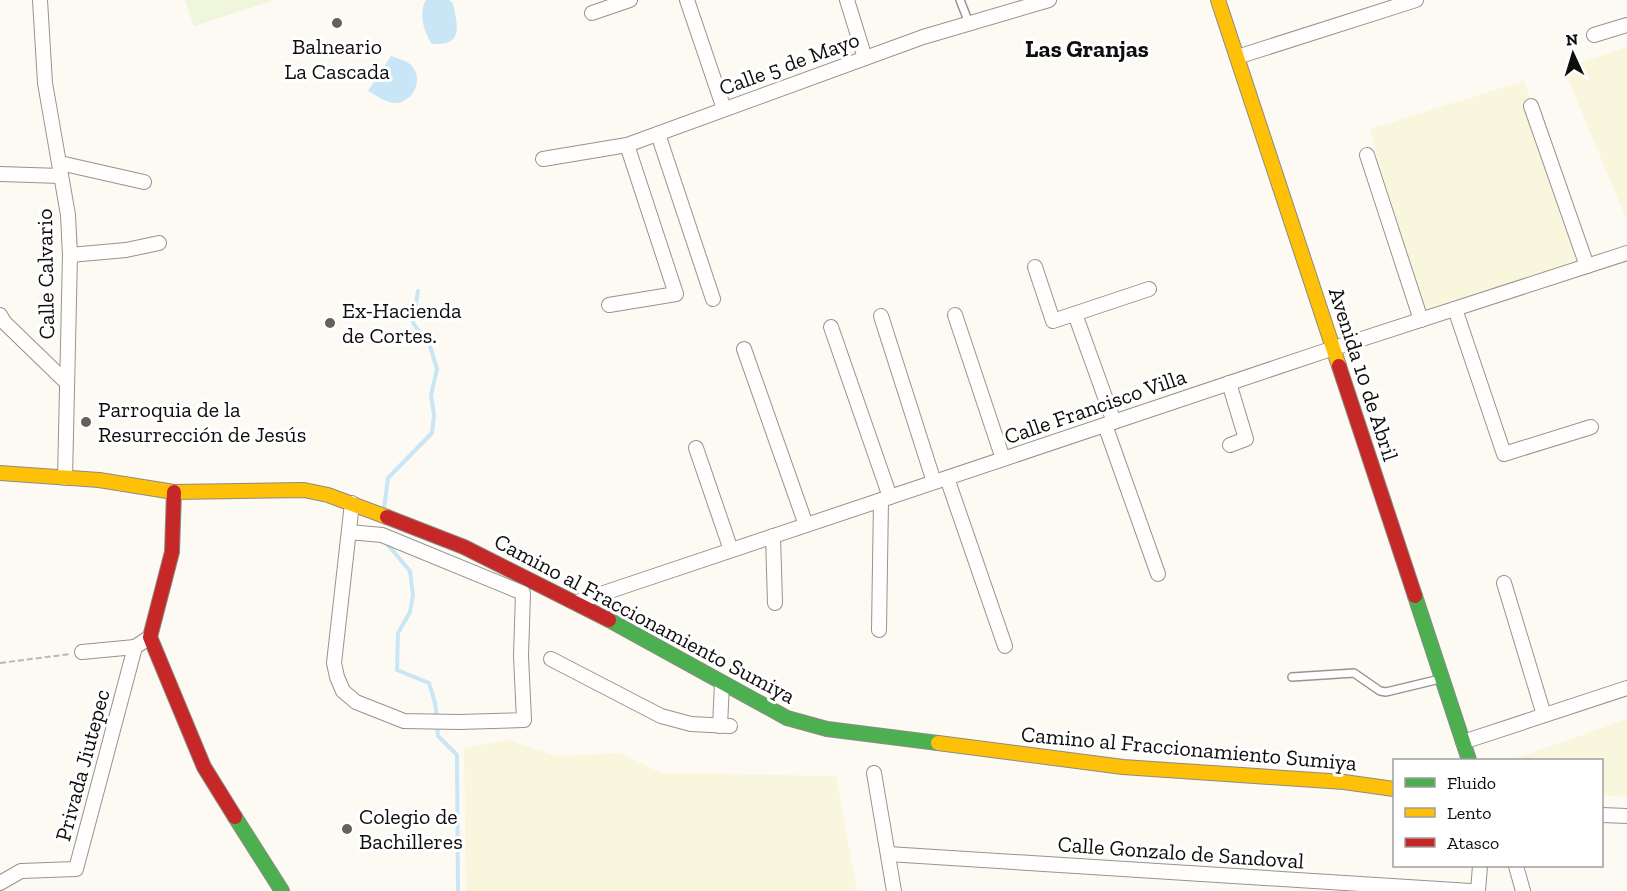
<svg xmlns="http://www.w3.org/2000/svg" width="1627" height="891" viewBox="0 0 1627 891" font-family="'Zilla Slab',serif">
<rect width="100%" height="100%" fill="#fcfaf2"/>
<!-- farmland -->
<g fill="#f9f6de">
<path d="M1627,47V221L1564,69Z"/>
<path d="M1524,81L1589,262L1420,316L1370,129Z"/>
<path d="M1627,719V797L1602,795V760H1511Z"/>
<path d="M508,740L557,756L619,753L662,773L836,776L857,891H466L464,748Z"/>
</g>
<!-- pitch -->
<path fill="#eff6db" d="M185,0H275L194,26Z"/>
<!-- water -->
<g fill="#c8e6f6">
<path d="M426,0H449L453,3C457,25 465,46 432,44C424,32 418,13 426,0Z"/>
<path d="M391,56C397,58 408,61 412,66C426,83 409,108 389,102C382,100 374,94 368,91Z"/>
</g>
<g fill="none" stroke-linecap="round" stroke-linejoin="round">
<!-- stream -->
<g stroke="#c8e6f6" stroke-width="4">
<path d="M384,509L388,478L432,433L434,415L431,395L437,369L430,346L413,323L418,291"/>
<path d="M387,541V544L410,571L413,595L410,612L398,633L397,670L429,683L435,703L437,718"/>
<path d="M437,726L438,736L457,755L458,891"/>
</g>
<defs>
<g id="lane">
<path d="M960,0L969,23"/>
<path d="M1292,677L1354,673L1380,691L1386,692L1440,679"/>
</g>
<g id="street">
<path d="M40,0L45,83L68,215L70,255L65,478"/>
<path d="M687,0L724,109"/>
<path d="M847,0L865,58"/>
<path d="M592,13L630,0"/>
<path d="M1594,35L1627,25"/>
<path d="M1237,57L1416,0"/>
<path d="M1531,106L1587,266"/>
<path d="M658,134L713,299"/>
<path d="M1367,155L1421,320"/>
<path d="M543,159L627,145L923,37L1049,0"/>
<path d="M60,163L144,182"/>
<path d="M0,174L61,176"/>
<path d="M70,255L126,250L159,243"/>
<path d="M1035,267L1053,321L1149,289"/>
<path d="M609,305L676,294L627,145"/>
<path d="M1455,309L1504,454L1591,427"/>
<path d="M1075,314L1114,422"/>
<path d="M0,315L4,322L66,382"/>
<path d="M955,315L1003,459"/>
<path d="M881,316L934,482"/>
<path d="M831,327L890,497"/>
<path d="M744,349L806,525"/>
<path d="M1229,383L1246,439L1230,445"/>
<path d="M1105,425L1158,574"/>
<path d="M696,448L731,550"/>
<path d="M947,478L1005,646"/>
<path d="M349,532L382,535L523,593L521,656L524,720L459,722L404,721L356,702L343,691L337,677L334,663L352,503"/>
<path d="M773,536L775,603"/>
<path d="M1504,583L1544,715"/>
<path d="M577,602L1334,348L1627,253"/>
<path d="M879,630L881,500"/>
<path d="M82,652L135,647"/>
<path d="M551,659L661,716L691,724L730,726"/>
<path d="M720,726L722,683"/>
<path d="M1463,742L1627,688"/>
<path d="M874,773L894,891"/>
<path d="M1602,815L1627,816"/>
<path d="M888,854L1471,891"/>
<path d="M1516,866L1523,891"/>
<path d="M0,883L21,871L76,869L135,647L150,637"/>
<path d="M1478,891L1480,866"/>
</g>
<g id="fast">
<path d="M1415,596L1469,760"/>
<path d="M609,620L787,718L827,729L938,743"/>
<path d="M235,817L282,891"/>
</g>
<g id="slow">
<path d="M1218,0L1339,366"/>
<path d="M0,473L99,480L174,492L304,490L328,495L387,517"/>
<path d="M938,743L1123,767L1344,782L1394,789"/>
</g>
<g id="jam">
<path d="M1339,366L1415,596"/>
<path d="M174,492L172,552L150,637L204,767L235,817"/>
<path d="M387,517L464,547L609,620"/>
</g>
</defs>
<!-- lane casing -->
<use href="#lane" stroke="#959491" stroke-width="10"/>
<!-- street casing -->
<use href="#street" stroke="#959491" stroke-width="16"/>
<!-- fast casing -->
<use href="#fast" stroke="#8c8b87" stroke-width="16"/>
<!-- slow casing -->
<use href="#slow" stroke="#8c8b87" stroke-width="16"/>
<!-- jam casing -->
<use href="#jam" stroke="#8c8b87" stroke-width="16"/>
<!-- path -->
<path stroke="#b8b8b6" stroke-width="2" stroke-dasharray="6 3" stroke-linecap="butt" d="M0,663L71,654"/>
<!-- lane -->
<use href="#lane" stroke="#fffefd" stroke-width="7"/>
<!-- street -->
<use href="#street" stroke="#fffefd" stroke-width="14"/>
<!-- fast -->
<use href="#fast" stroke="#4caf50" stroke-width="14"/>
<!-- slow -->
<use href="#slow" stroke="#ffc107" stroke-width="14"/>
<!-- jam -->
<use href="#jam" stroke="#c62828" stroke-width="14"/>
</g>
<!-- markers -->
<g fill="#61615e" stroke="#fff" stroke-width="2">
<circle cx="337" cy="23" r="6"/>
<circle cx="330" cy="323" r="6"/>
<circle cx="86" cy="422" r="6"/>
<circle cx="347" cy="829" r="6"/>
</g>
<g text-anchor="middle" stroke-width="6" stroke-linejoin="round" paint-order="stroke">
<!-- poi labels -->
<g font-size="22" fill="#0e0e0e" stroke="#fff" text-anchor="start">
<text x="337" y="54" text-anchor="middle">Balneario<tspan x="337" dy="25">La Cascada</tspan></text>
<text x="342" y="318">Ex-Hacienda<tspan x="342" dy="25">de Cortes.</tspan></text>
<text x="98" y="417">Parroquia de la<tspan x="98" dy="25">Resurrección de Jesús</tspan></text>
<text x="359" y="824">Colegio de<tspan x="359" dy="25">Bachilleres</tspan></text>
</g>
<!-- street labels -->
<g font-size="22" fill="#0e0e0e" stroke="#fff">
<text transform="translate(789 63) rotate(-20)" y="8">Calle 5 de Mayo</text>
<text transform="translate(45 274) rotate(-91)" y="8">Calle Calvario</text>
<text transform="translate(1364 374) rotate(72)" y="8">Avenida 10 de Abril</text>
<text transform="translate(1095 406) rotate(-19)" y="8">Calle Francisco Villa</text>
<text transform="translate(645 618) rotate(28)" y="8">Camino al Fraccionamiento Sumiya</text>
<text transform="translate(1189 748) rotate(5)" y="8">Camino al Fraccionamiento Sumiya</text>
<text transform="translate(82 765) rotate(-75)" y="8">Privada Jiutepec</text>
<text transform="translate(1181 852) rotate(4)" y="8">Calle Gonzalo de Sandoval</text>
</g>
<!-- neighbourhood labels -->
<g font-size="24" font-weight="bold" fill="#0e0e0e" stroke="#fff">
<text x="1087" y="57">Las Granjas</text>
</g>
</g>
<!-- legend -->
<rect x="1393" y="759" width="210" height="108" fill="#ffffff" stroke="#9f9f9f" stroke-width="1.5"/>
<rect x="1405" y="778" width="30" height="9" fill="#4caf50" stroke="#9f9f9f" stroke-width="1.5"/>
<text x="1447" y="789" font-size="18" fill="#0e0e0e">Fluido</text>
<rect x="1405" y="808" width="30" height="9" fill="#ffc107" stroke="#9f9f9f" stroke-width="1.5"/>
<text x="1447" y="819" font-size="18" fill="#0e0e0e">Lento</text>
<rect x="1405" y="838" width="30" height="9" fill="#c62828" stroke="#9f9f9f" stroke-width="1.5"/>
<text x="1447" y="849" font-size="18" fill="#0e0e0e">Atasco</text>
<!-- north arrow -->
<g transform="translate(1573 54) rotate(356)" stroke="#ffffff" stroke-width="4.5" paint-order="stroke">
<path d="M0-4.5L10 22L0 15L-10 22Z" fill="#0e0e0e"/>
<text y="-9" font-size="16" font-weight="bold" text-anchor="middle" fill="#0e0e0e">N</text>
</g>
</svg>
